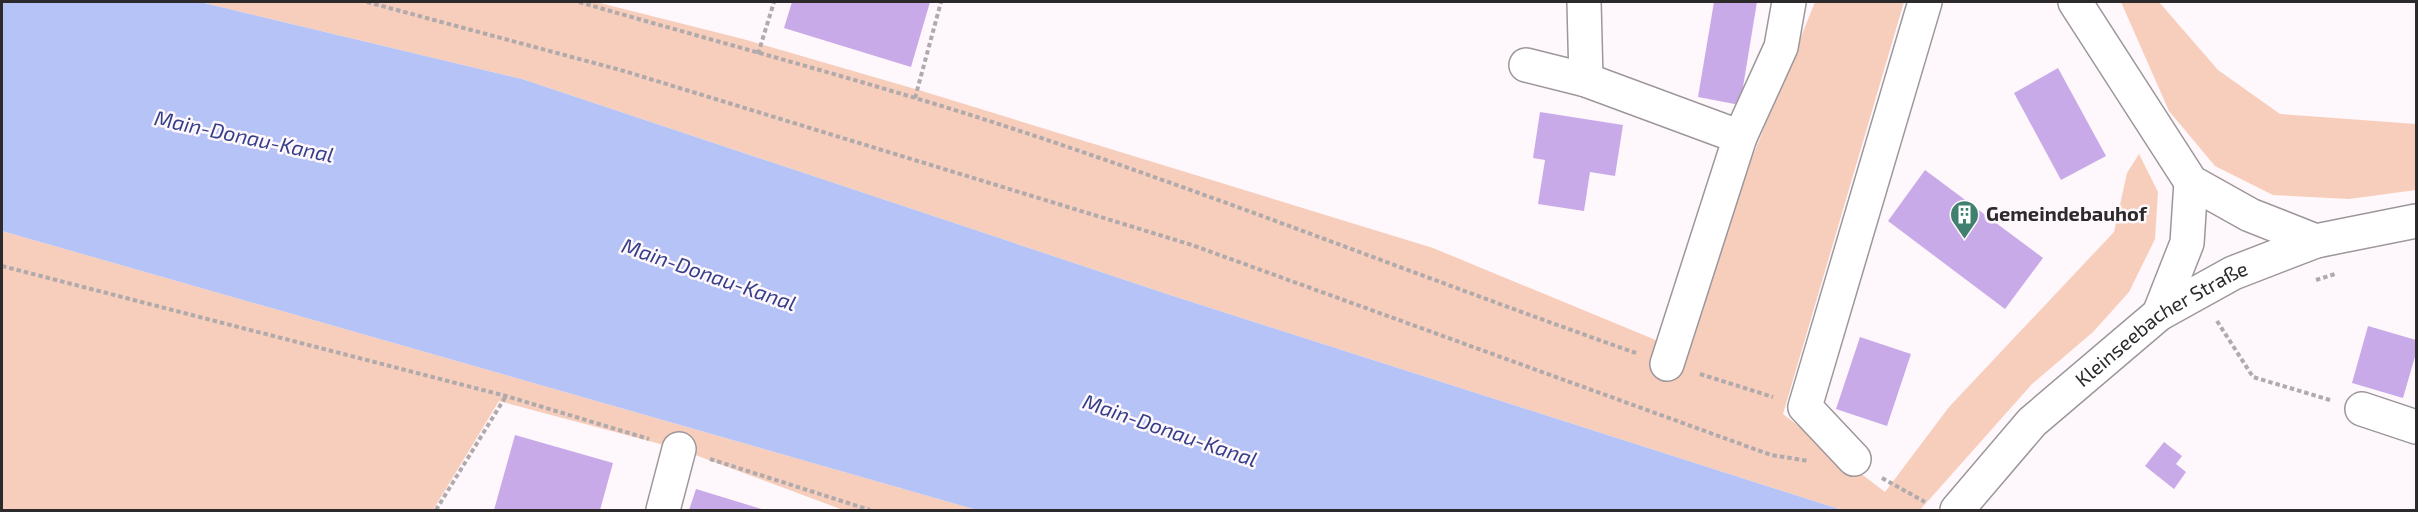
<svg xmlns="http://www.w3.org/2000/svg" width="2418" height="512" viewBox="0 0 2418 512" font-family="'Exo 2',sans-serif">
<rect width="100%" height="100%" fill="#fef7fb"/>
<!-- green -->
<g fill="#f7cebb">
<path d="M200,2H596L743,39L922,91L1433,248L1675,348L1815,2H1904L1783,414L1885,492L1949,407L2114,232L2127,173L2139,154L2158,192L2155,239L2129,292L2093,332L2032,384L1920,510H1842L1170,295L522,79Z"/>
<path d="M2121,2H2159L2218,70L2280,114L2416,124V190L2349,199L2273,195L2215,166L2169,111Z"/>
<path d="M2,231L977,510H843L679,449L499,401L433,510H2Z"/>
</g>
<!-- water -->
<path fill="#b5c3f7" d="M2,2H200L522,79L1170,295L1842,510H977L2,231Z"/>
<!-- building -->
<g fill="#c9aae9">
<path d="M792,2H930L911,67L784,28Z"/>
<path d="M1714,2H1757L1740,105L1698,97Z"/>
<path d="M2058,68L2106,156L2061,180L2014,93Z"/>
<path d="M1540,112L1623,125L1615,176L1590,172L1584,211L1538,204L1545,160L1533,158Z"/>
<path d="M1925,170L2043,258L2005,309L1888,221Z"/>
<path d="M2368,326L2416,340V353L2403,398L2352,383Z"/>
<path d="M1860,337L1911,354L1887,426L1836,409Z"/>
<path d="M515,435L613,463L600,510H494Z"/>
<path d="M2164,442L2182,456L2176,464L2186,472L2174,489L2145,466Z"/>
<path d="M696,489L765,510H689Z"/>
</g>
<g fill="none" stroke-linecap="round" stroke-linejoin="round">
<defs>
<g id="minor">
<path d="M1584,2L1586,80"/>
<path d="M2075,2L2191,182L2250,215L2316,241"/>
<path d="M1526,65L1586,80L1740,137L1667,364"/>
<path d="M1740,137L1781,47L1789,2"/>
<path d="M2159,314L2187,243L2191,182"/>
<path d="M2362,409L2416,427"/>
<path d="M1854,459L1805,407L1925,2"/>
<path d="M663,510L679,449"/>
<path id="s1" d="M1957,510L2032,422L2159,314L2233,273L2316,241L2416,221"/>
</g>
</defs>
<!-- minor casing -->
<use href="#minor" stroke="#9d979b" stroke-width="36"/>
<!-- path -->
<g stroke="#b0aaad" stroke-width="4" stroke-dasharray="4.5 3" stroke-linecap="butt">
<path d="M367,2L624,71L1192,245L1771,455L1809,461"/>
<path d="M579,2C724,44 871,82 1014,129C1224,198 1428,280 1636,353"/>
<path d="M758,54L774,2"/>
<path d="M915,98L941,2"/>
<path d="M2,266L506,396L649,439"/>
<path d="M2316,280L2335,274"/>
<path d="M2217,321L2253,377L2330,400"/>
<path d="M1700,374L1773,397"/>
<path d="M710,459L870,510"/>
<path d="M1882,478L1925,502"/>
<path d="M436,510L506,396"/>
</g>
<!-- minor -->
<use href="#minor" stroke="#fff" stroke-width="33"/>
</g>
<!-- icons -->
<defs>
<symbol id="building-pin" viewBox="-11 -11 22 30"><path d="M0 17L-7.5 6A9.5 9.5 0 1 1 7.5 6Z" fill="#3f806e" stroke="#fef7fb"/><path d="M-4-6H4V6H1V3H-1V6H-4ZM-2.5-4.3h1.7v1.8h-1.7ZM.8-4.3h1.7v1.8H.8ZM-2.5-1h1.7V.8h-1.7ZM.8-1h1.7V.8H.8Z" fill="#fff"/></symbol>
</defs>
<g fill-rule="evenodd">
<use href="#building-pin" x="1948" y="198" width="33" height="45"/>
</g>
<g text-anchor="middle" stroke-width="5" stroke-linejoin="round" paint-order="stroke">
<!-- poi labels -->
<g font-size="20" font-weight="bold" fill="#2d2a2c" stroke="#fef7fb" text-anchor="start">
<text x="1986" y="221">Gemeindebauhof</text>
</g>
<!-- street labels -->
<g font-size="20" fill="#2d2a2c" stroke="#fef7fb">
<text dy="7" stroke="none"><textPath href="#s1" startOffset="279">Kleinseebacher Straße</textPath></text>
</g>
<!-- water labels -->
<g font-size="21" font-style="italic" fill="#343f89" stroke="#fef7fb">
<text transform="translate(244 137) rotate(12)" y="7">Main-Donau-Kanal</text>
<text transform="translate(709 275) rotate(19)" y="7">Main-Donau-Kanal</text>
<text transform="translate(1170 431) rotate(19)" y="7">Main-Donau-Kanal</text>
</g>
</g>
<!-- border -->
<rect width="2418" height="512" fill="none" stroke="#2d2a2c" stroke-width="6"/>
</svg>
